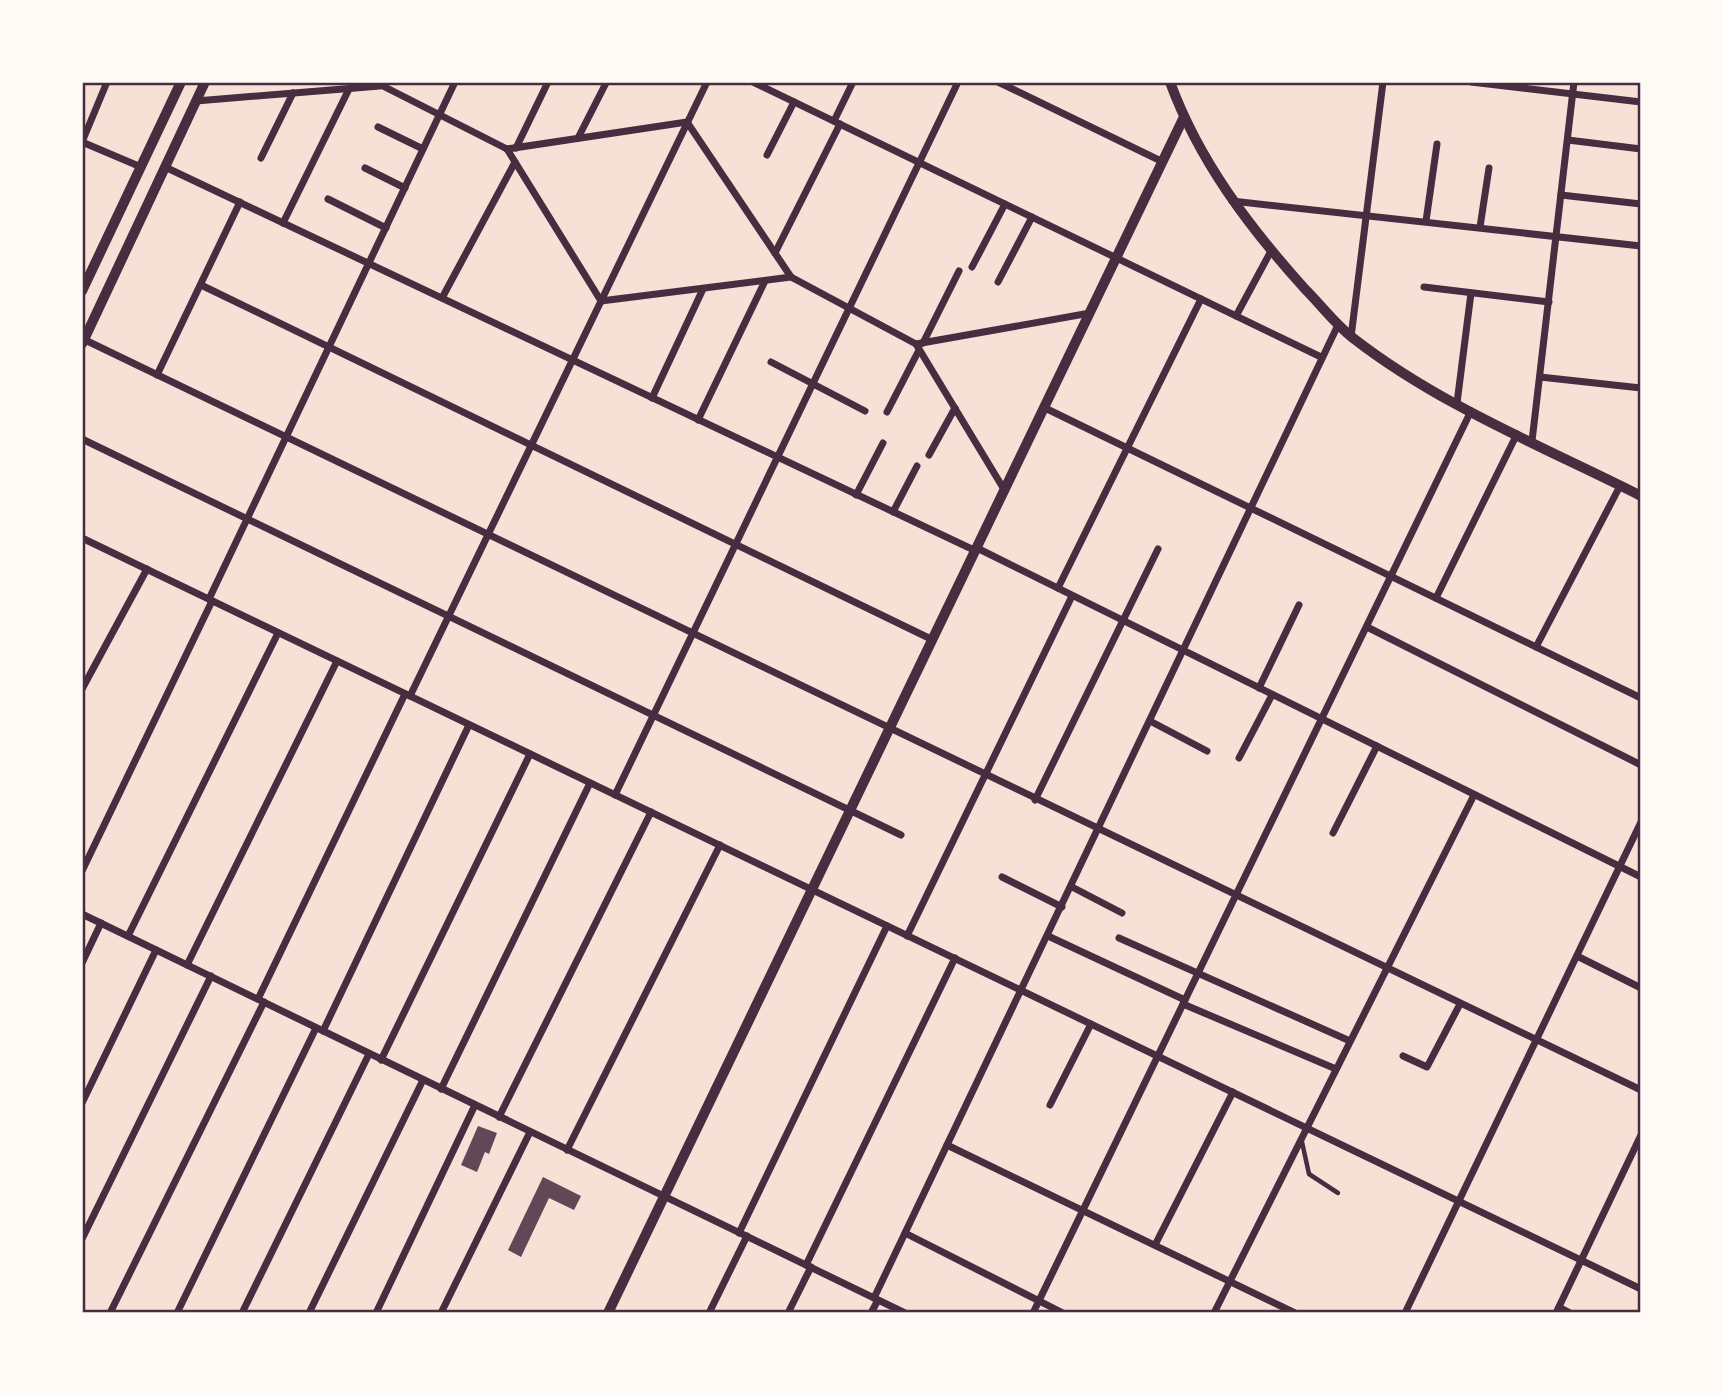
<svg xmlns="http://www.w3.org/2000/svg" width="1723" height="1395" viewBox="0 0 1723 1395" font-family="'Asap Condensed',sans-serif">
<rect width="100%" height="100%" fill="#f7e1d7"/>
<!-- building -->
<g fill="#644757">
<path d="M478,1126L497,1133L489,1154L485,1152L477,1172L461,1165Z"/>
<path d="M543,1177L581,1196L574,1210L549,1198L521,1257L508,1250Z"/>
</g>
<g fill="none" stroke-linecap="round" stroke-linejoin="round">
<!-- service -->
<path stroke="#4a2c40" stroke-width="4.5" d="M1302,1142L1309,1174L1338,1193"/>
<!-- minor -->
<g stroke="#4a2c40" stroke-width="7">
<path d="M753,82L1321,357"/>
<path d="M998,82L1163,162"/>
<path d="M1471,82L1641,102"/>
<path d="M377,83L507,149"/>
<path d="M196,101L380,86"/>
<path d="M834,121L853,82"/>
<path d="M378,127L423,149"/>
<path d="M578,138L606,83"/>
<path d="M1568,140L1641,149"/>
<path d="M82,142L107,82"/>
<path d="M82,142L141,167"/>
<path d="M516,148L548,82"/>
<path d="M507,149L687,122L791,277L916,344L1005,491"/>
<path d="M507,149L601,301L791,277"/>
<path d="M767,155L794,102"/>
<path d="M261,158L293,93"/>
<path d="M165,167L976,551"/>
<path d="M365,168L405,188"/>
<path d="M1561,195L1641,204"/>
<path d="M328,199L386,228"/>
<path d="M1232,201L1641,246"/>
<path d="M1426,221L1437,144"/>
<path d="M283,223L349,89"/>
<path d="M1480,227L1489,168"/>
<path d="M775,253L840,124"/>
<path d="M972,267L1005,204"/>
<path d="M998,282L1032,217"/>
<path d="M201,285L933,640"/>
<path d="M1424,287L1549,302"/>
<path d="M442,298L515,162"/>
<path d="M1236,316L1271,251"/>
<path d="M1351,337L1383,82"/>
<path d="M83,339L1641,1090"/>
<path d="M923,343L959,271"/>
<path d="M916,344L1090,313"/>
<path d="M771,362L865,411"/>
<path d="M157,375L240,202"/>
<path d="M1540,377L1641,388"/>
<path d="M652,398L703,289"/>
<path d="M1457,403L1471,293"/>
<path d="M1045,408L1641,698"/>
<path d="M887,412L919,350"/>
<path d="M698,420L765,281"/>
<path d="M82,439L901,835"/>
<path d="M1532,441L1574,82"/>
<path d="M929,455L955,408"/>
<path d="M856,495L883,443"/>
<path d="M893,512L917,466"/>
<path d="M82,538L1641,1289"/>
<path d="M977,548L1641,877"/>
<path d="M1058,588L1201,299"/>
<path d="M1436,598L1517,434"/>
<path d="M209,599L455,82"/>
<path d="M1367,627L1641,765"/>
<path d="M1536,647L1620,486"/>
<path d="M1259,688L1299,605"/>
<path d="M82,689L147,569"/>
<path d="M410,696L707,82"/>
<path d="M1150,721L1207,751"/>
<path d="M1239,758L1272,695"/>
<path d="M615,795L958,82"/>
<path d="M1035,800L1158,549"/>
<path d="M1333,833L1377,746"/>
<path d="M82,871L212,601"/>
<path d="M1002,877L1062,907"/>
<path d="M1072,887L1122,913"/>
<path d="M82,914L905,1313"/>
<path d="M128,936L278,633"/>
<path d="M907,936L1072,596"/>
<path d="M1048,936L1185,1000"/>
<path d="M1119,938L1350,1041"/>
<path d="M1577,956L1641,988"/>
<path d="M82,963L101,923"/>
<path d="M187,965L337,661"/>
<path d="M258,999L405,694"/>
<path d="M1183,1004L1336,1069"/>
<path d="M323,1031L469,725"/>
<path d="M1403,1056L1427,1067L1460,1004"/>
<path d="M381,1060L530,754"/>
<path d="M441,1089L590,783"/>
<path d="M82,1103L156,950"/>
<path d="M1050,1105L1091,1024"/>
<path d="M499,1117L651,812"/>
<path d="M947,1145L1295,1313"/>
<path d="M567,1150L720,845"/>
<path d="M739,1233L887,926"/>
<path d="M905,1233L1063,1313"/>
<path d="M82,1239L211,976"/>
<path d="M1155,1245L1233,1092"/>
<path d="M806,1265L955,958"/>
<path d="M874,1298L1338,325"/>
<path d="M1559,1307L1570,1313"/>
<path d="M110,1313L264,1002"/>
<path d="M177,1313L316,1028"/>
<path d="M242,1313L369,1054"/>
<path d="M309,1313L423,1080"/>
<path d="M376,1313L475,1105"/>
<path d="M441,1313L530,1132"/>
<path d="M709,1313L747,1236"/>
<path d="M788,1313L811,1267"/>
<path d="M871,1313L878,1300"/>
<path d="M1033,1313L1471,411"/>
<path d="M1214,1313L1474,795"/>
<path d="M1405,1313L1641,822"/>
<path d="M1556,1313L1641,1135"/>
</g>
<!-- tertiary -->
<path stroke="#4a2c40" stroke-width="10" d="M608,1313L1183,119"/>
<!-- secondary -->
<g stroke="#4a2c40" stroke-width="10">
<path d="M1170,82C1199,161 1249,227 1305,289C1321,305 1335,324 1353,338C1439,405 1544,447 1641,496"/>
<path d="M82,291L181,82"/>
<path d="M82,344L205,82"/>
</g>
</g>
<!-- border -->
<rect width="1723" height="1395" fill="none" stroke="#fffaf5" stroke-width="168"/>
<rect x="84" y="84" width="1555" height="1227" fill="none" stroke="#4a2c40" stroke-width="2.5"/>
</svg>
